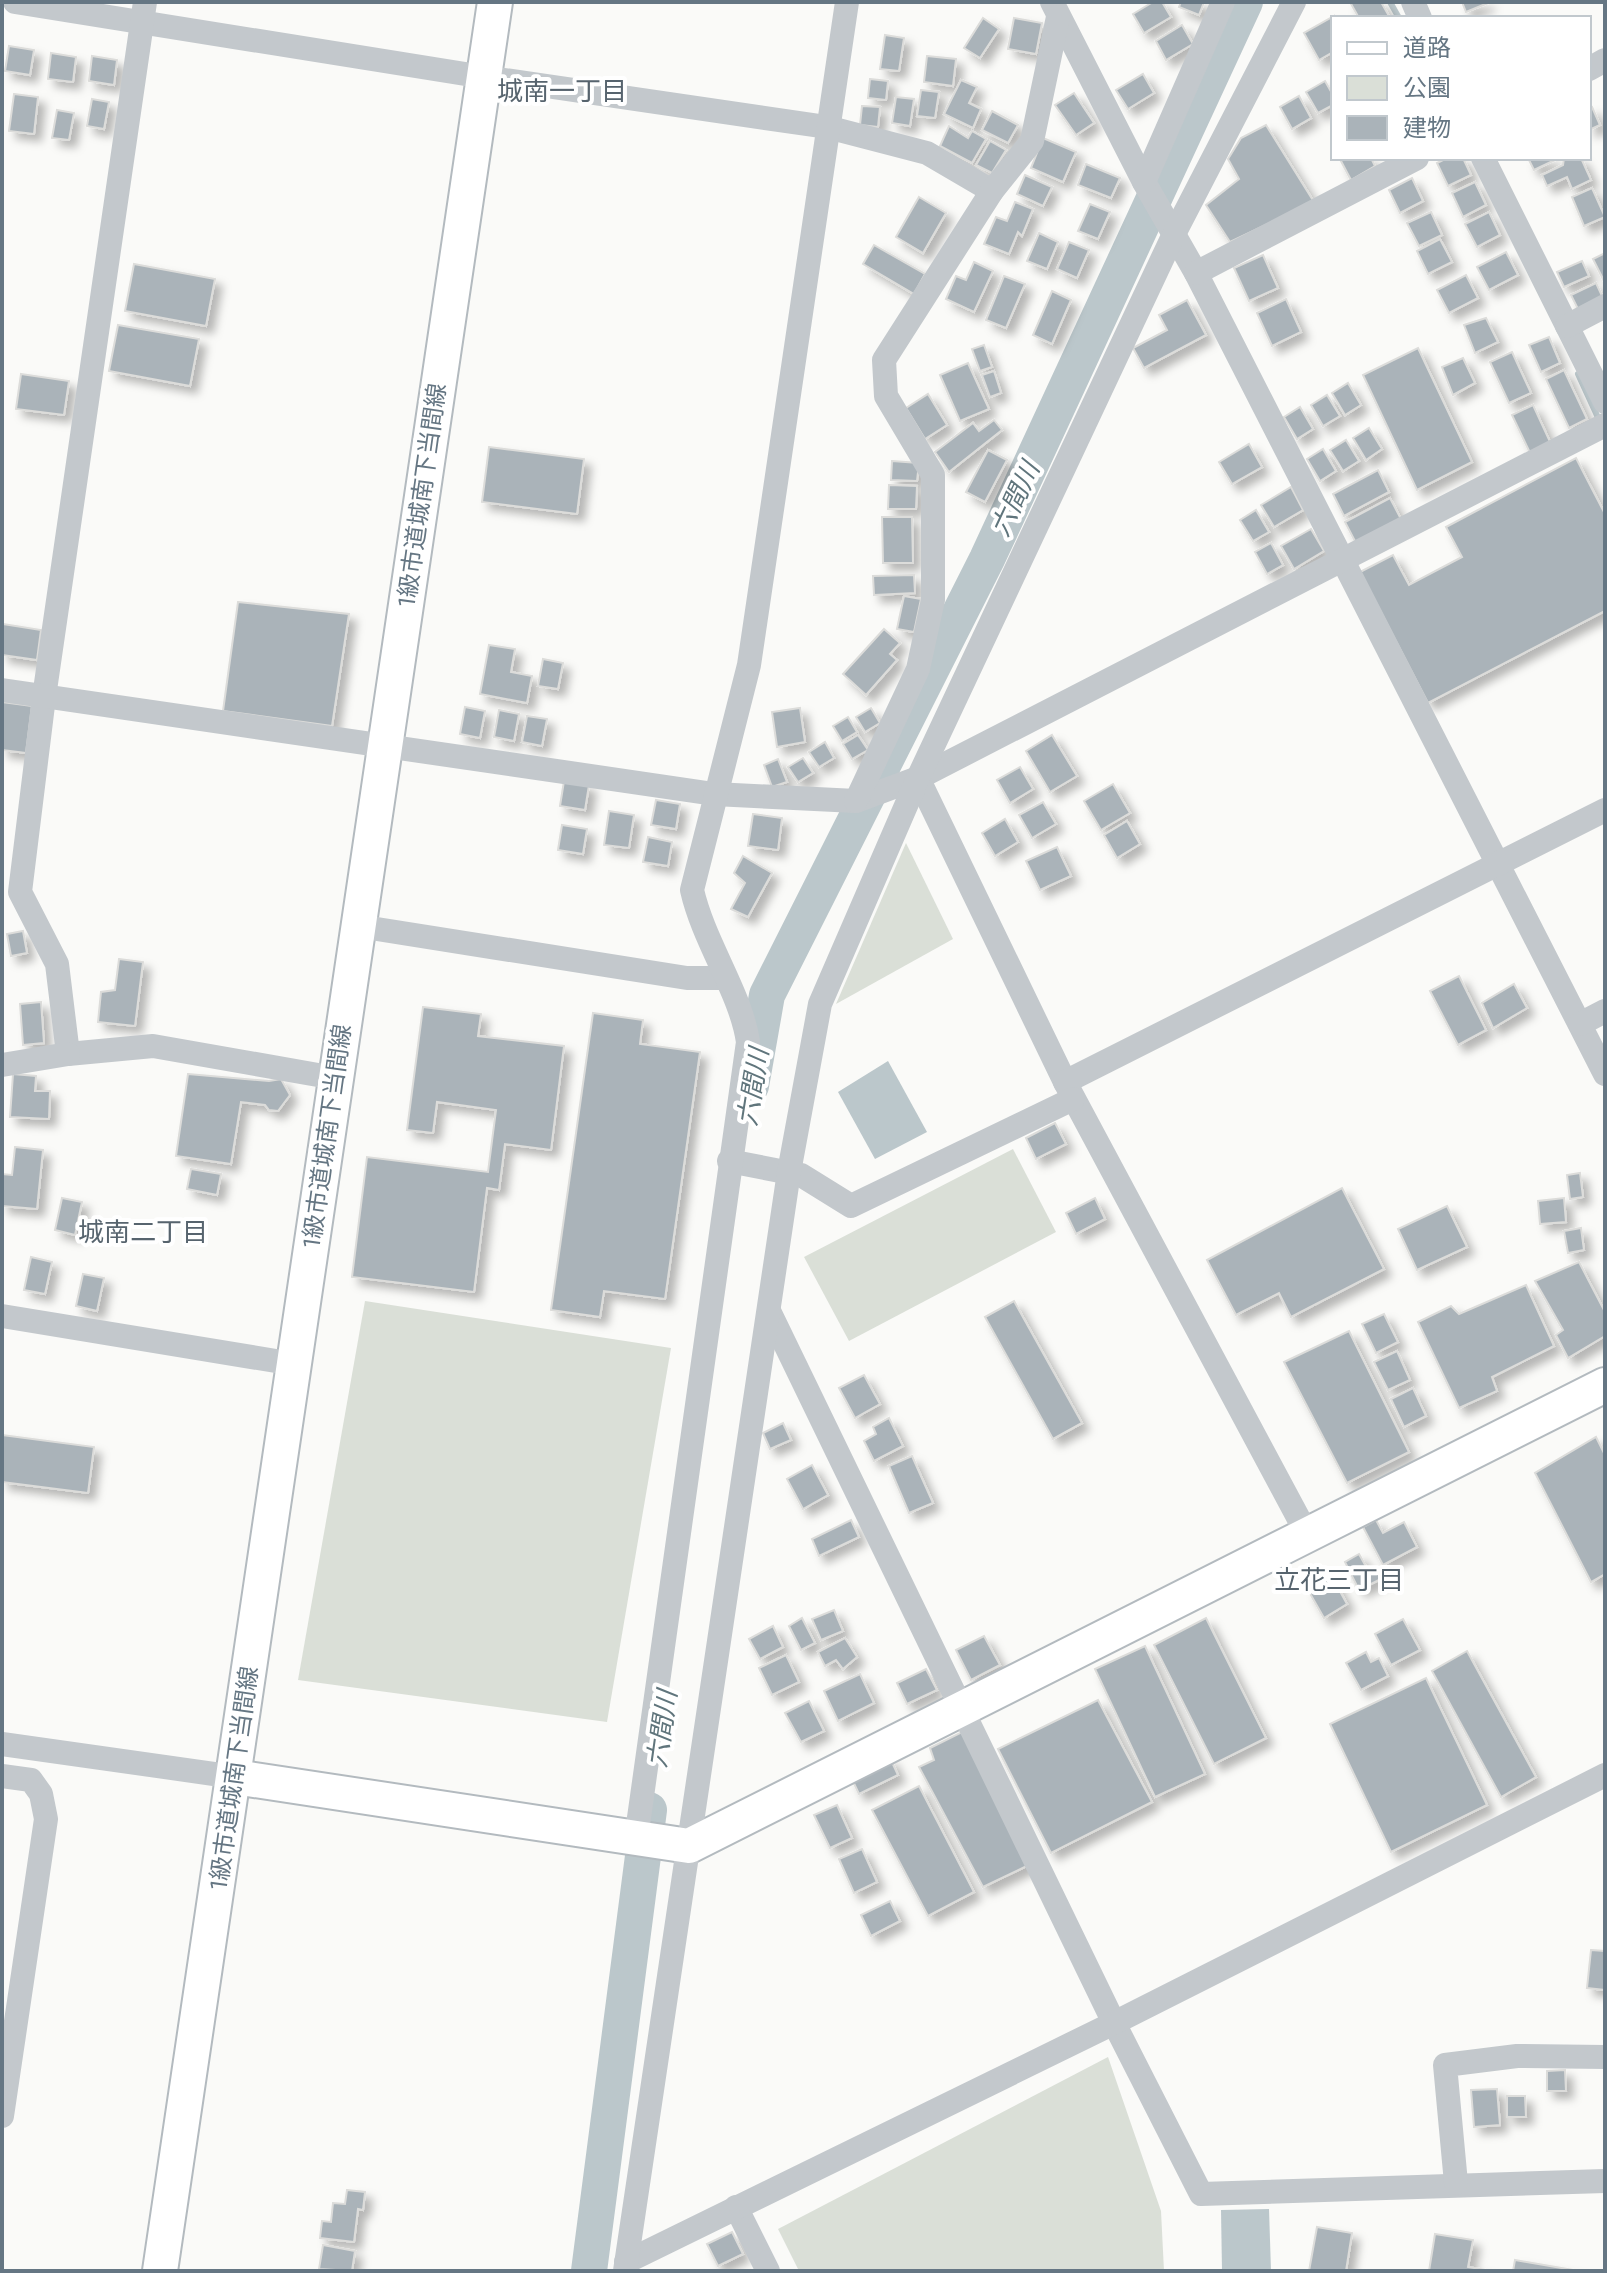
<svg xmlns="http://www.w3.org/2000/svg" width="1607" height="2273" viewBox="0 0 1607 2273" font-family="'Exo 2','Noto Sans JP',sans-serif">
<defs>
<filter id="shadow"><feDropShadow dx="7" dy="7" stdDeviation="4" flood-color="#0004"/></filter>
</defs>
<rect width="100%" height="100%" fill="#fafaf8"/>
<!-- green -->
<g fill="#dadfd7">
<path d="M906,843L953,939L836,1004Z"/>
<path d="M1013,1149L1056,1232L849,1341L804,1257Z"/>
<path d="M365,1301L671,1348L607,1722L298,1680Z"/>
<path d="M1108,2057L1161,2211L1164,2271H799L778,2229Z"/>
</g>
<!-- water -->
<g fill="#bbc7cb">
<path d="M888,1061L927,1132L875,1159L838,1092Z"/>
<path d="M1269,2209L1271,2271H1222L1221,2210Z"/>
</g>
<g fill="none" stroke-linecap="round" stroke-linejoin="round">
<!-- stream -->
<g stroke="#bbc7cb" stroke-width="6">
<path d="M1390,2L1399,18"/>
<path d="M1578,374L1600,422"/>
</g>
<!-- river -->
<g stroke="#bbc7cb" stroke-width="36">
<path d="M751,1086L767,995L987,559L1245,2"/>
<path d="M589,2271L649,1810"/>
</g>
</g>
<!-- building -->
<g fill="#aab3b9" stroke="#dcdcda" stroke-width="2" filter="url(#shadow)">
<path d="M1153,2H1162L1171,17L1144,33L1133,14Z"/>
<path d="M1181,2H1204L1199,15L1179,7Z"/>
<path d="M1350,2H1381L1389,16L1359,18Z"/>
<path d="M1462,2H1488V3L1466,12Z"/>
<path d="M1334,16L1333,52L1319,60L1304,33Z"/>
<path d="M983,18L999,29L980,58L964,48Z"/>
<path d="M1014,18L1042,23L1036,54L1008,49Z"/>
<path d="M1182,25L1193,44L1166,60L1156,41Z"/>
<path d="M885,35L904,38L899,71L880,69Z"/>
<path d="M9,46L34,50L30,75L5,71Z"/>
<path d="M51,53L76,57L73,82L48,79Z"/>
<path d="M92,56L117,60L114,85L89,81Z"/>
<path d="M927,56L956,59L953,86L924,82Z"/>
<path d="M1143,74L1154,93L1128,109L1116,90Z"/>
<path d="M870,79L888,81L886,100L868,98Z"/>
<path d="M961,80L977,87L969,103L981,109L973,128L944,114Z"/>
<path d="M1325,81L1333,95V105L1318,113L1306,92Z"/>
<path d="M921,90L939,92L935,118L917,116Z"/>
<path d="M1074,93L1094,123L1076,135L1055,105Z"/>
<path d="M14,94L38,97L34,134L9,131Z"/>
<path d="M1299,96L1311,118L1292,129L1280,107Z"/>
<path d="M896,97L914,99L910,126L892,123Z"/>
<path d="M92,99L109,102L104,129L87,126Z"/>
<path d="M862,106L880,107L878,127L860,125Z"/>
<path d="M1592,107L1600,125L1589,130V108Z"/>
<path d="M57,110L74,113L69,140L52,138Z"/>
<path d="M992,111L1018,125L1008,143L982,130Z"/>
<path d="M1266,125L1314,202L1230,242L1206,205L1239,179L1228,159L1241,138Z"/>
<path d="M949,126L968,138L972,131L986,139L972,163L940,146Z"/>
<path d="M1043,138L1076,152L1063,182L1031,168Z"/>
<path d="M990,141L1006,150L992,173L976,165Z"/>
<path d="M1346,158H1371L1375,166L1351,180L1341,161Z"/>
<path d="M1447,158H1463L1471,175L1448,186L1437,163Z"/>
<path d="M1528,158H1554L1555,160L1534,170Z"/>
<path d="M1564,158H1581L1591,180L1572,189L1567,177L1547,186L1542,175L1563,165Z"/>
<path d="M1086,164L1120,178L1111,198L1078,185Z"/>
<path d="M1025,175L1052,187L1043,206L1017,194Z"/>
<path d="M1412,178L1423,201L1400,213L1389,190Z"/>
<path d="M1475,182L1486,205L1463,217L1452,193Z"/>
<path d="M1592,188L1605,217L1584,226L1572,197Z"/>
<path d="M919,197L946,213L923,253L896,237Z"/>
<path d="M1015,202L1033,209L1022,236L1018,232L1009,254L984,244L996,217L1007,221Z"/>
<path d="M1090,204L1110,212L1098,239L1078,231Z"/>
<path d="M1431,212L1442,235L1419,246L1407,223Z"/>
<path d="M1489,212L1500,235L1477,247L1465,224Z"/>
<path d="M1039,233L1058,242L1047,269L1027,261Z"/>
<path d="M1440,239L1452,262L1428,274L1417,251Z"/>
<path d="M1069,242L1089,250L1077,278L1057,269Z"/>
<path d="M874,245L925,274L914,294L863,264Z"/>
<path d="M1506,252L1518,275L1489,290L1477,267Z"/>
<path d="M1605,253V283L1593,259Z"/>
<path d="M1263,255L1278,288L1249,301L1234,268Z"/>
<path d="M1582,261L1589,276L1564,287L1557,272Z"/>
<path d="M974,262L993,271L974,312L946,299L956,276L966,280Z"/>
<path d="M134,264L215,279L206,326L125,311Z"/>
<path d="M1466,275L1478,298L1449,313L1437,290Z"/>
<path d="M1004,276L1025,284L1006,328L986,320Z"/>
<path d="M1596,283L1603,298L1578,309L1571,295Z"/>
<path d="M1052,291L1071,300L1052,344L1033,335Z"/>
<path d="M1286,299L1301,332L1272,346L1257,313Z"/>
<path d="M1187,300L1206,335L1144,368L1133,348L1167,330L1159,315Z"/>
<path d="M1486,318L1498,342L1475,353L1464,325Z"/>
<path d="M118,325L199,339L190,386L109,371Z"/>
<path d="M1549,337L1560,363L1541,372L1529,345Z"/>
<path d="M984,345L992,367L980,371L972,349Z"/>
<path d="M1418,348L1472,462L1417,490L1363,375Z"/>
<path d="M1512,352L1531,393L1509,403L1490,362Z"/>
<path d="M1463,358L1475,383L1453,395L1442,367Z"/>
<path d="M968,363L989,409L960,421L940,375Z"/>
<path d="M1564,370L1587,419L1569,428L1546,379Z"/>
<path d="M994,371L1001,393L990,397L982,375Z"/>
<path d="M21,374L69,381L64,415L16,409Z"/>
<path d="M1348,383L1361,405L1345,415L1332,393Z"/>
<path d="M928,394L947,425L925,439L906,408Z"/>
<path d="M1327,395L1340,416L1323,426L1311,405Z"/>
<path d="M1533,405L1552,446L1531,455L1512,415Z"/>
<path d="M1300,407L1313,429L1297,439L1284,417Z"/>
<path d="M994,420L1002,430L949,472L935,452L973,423L979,431Z"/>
<path d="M1369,428L1382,449L1366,460L1353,438Z"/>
<path d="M1346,440L1359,461L1343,471L1330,450Z"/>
<path d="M1249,444L1262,467L1232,484L1219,462Z"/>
<path d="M489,447L584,459L577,514L482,502Z"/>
<path d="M1323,449L1336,471L1320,481L1307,459Z"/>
<path d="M988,450L1007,460L985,502L966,492Z"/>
<path d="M1576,458L1605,514V611L1428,703L1360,572L1393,555L1409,585L1462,557L1446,527Z"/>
<path d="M892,461L919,463L917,481L891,480Z"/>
<path d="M1378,470L1389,492L1344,516L1333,494Z"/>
<path d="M889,485L917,486L916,509H888Z"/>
<path d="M1291,487L1303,510L1274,527L1261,505Z"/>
<path d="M1390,498L1402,521L1357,545L1345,522Z"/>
<path d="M1256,510L1269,532L1253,541L1240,520Z"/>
<path d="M882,517H912L913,563H883Z"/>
<path d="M1311,529L1324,551L1294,569L1281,546Z"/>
<path d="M1271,543L1283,565L1267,574L1255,552Z"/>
<path d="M914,575L915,593L874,595L873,576Z"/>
<path d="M904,596L921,599L914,632L897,629Z"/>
<path d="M238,602L349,614L332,726L223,711Z"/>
<path d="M3,624L41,630L37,660L2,655Z"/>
<path d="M884,629L900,643L890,654L897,660L866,695L843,674Z"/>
<path d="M489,645L515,649L511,672L532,676L527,703L480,694Z"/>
<path d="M543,659L563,663L558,689L538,686Z"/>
<path d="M2,702L32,706L26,753L2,750Z"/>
<path d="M465,707L485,711L480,738L460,734Z"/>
<path d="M800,708L805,742L777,747L772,712Z"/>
<path d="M871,708L880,723L865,732L856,717Z"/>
<path d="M499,710L519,714L514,741L494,737Z"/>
<path d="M527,716L547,719L542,746L522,742Z"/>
<path d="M848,717L857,732L842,741L833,726Z"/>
<path d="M858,735L868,750L852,759L843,744Z"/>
<path d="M1052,735L1077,776L1050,792L1026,751Z"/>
<path d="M825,742L834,758L819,767L809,752Z"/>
<path d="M803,758L813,773L798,782L788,767Z"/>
<path d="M778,759L787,782L772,787L764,765Z"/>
<path d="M1020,767L1033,789L1010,803L997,780Z"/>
<path d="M564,781L589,785L585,810L560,806Z"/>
<path d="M1113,784L1130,813L1101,830L1084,801Z"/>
<path d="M656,800L680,804L676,829L651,825Z"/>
<path d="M1043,802L1056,824L1032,838L1019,815Z"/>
<path d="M609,811L634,815L629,848L604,845Z"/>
<path d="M753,814L782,818L778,850L748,846Z"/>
<path d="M1005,819L1018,842L995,856L982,833Z"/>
<path d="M1127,821L1140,844L1117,858L1104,835Z"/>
<path d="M562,825L587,829L583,854L558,850Z"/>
<path d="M648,837L672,842L668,866L643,862Z"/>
<path d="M1057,847L1071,876L1040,890L1026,861Z"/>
<path d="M743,856L772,873L748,917L731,909L745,883L734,873Z"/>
<path d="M23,931L27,953L11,956L7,934Z"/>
<path d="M119,959L143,962L135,1026L98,1022L101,992L115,990Z"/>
<path d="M1459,976L1486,1030L1458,1045L1430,991Z"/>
<path d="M1514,984L1527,1008L1493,1028L1482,1003Z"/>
<path d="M41,1002L44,1043L23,1045L20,1004Z"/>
<path d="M423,1007L481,1014L478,1036L564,1046L551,1150L505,1144L499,1190L487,1188L474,1292L352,1277L367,1157L488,1172L496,1110L437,1102L433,1133L407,1130Z"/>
<path d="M593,1013L643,1020L640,1044L700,1052L665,1299L604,1291L600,1317L551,1310Z"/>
<path d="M13,1074L36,1076L35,1091H50L49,1119L10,1117Z"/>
<path d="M188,1074L269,1081L281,1079L290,1095L278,1111L269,1110L265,1105L241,1102L231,1164L176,1156Z"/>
<path d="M1055,1123L1066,1144L1036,1159L1026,1138Z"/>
<path d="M15,1147L43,1150L37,1209L2,1206V1174L12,1175Z"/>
<path d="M191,1169L221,1174L217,1195L187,1189Z"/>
<path d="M1580,1173L1583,1197L1570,1199L1567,1175Z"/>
<path d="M1342,1188L1384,1269L1291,1317L1279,1293L1236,1315L1207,1260Z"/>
<path d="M62,1198L82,1202L75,1235L55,1230Z"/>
<path d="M1095,1198L1105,1219L1076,1234L1066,1213Z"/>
<path d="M1564,1198L1566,1222L1540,1224L1538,1201Z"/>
<path d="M1447,1206L1467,1247L1417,1270L1398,1229Z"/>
<path d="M1581,1228L1584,1250L1568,1253L1564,1231Z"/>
<path d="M31,1257L52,1262L45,1294L24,1290Z"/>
<path d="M1579,1262L1605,1312V1336L1568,1358L1556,1335L1563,1330L1535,1281Z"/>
<path d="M83,1274L104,1278L97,1311L76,1306Z"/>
<path d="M1526,1285L1554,1346L1492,1377L1497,1391L1459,1408L1418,1322L1451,1306L1459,1314Z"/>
<path d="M1014,1301L1082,1423L1053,1439L985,1317Z"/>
<path d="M1384,1314L1398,1342L1376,1353L1362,1324Z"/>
<path d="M1349,1331L1409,1452L1347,1483L1284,1362Z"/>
<path d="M1397,1351L1410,1380L1388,1390L1374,1362Z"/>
<path d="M864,1375L880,1404L855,1418L839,1388Z"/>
<path d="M1413,1388L1426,1416L1404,1427L1391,1399Z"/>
<path d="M889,1418L903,1446L874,1461L864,1441L876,1434L873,1427Z"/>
<path d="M783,1423L791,1440L770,1449L763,1433Z"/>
<path d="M2,1435L94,1447L88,1493L2,1482Z"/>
<path d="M1596,1437L1605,1455V1574L1591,1582L1535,1473Z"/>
<path d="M912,1456L933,1503L909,1513L889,1466Z"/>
<path d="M812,1465L828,1495L803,1509L787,1479Z"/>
<path d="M851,1520L859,1537L819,1556L812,1539Z"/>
<path d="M1376,1520L1383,1533L1404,1522L1417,1547L1383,1565L1363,1527Z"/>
<path d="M1359,1554L1369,1572L1376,1568L1381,1579L1359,1590L1345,1562Z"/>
<path d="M1332,1577L1347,1604L1324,1618L1308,1590Z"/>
<path d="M834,1610L843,1631L821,1640L812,1619Z"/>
<path d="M802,1618L815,1643L801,1650L789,1626Z"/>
<path d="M1206,1618L1266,1738L1214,1764L1154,1645Z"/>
<path d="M1403,1619L1420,1650L1391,1665L1375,1634Z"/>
<path d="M773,1626L783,1647L760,1659L749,1639Z"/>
<path d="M984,1636L1000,1665L971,1680L956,1650Z"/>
<path d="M845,1638L857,1657L843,1669L836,1660L825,1666L818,1652Z"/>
<path d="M1145,1646L1205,1774L1155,1797L1095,1669Z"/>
<path d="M1467,1651L1536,1777L1501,1797L1432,1671Z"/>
<path d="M1366,1652L1371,1662L1379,1658L1388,1676L1361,1690L1346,1663Z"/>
<path d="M786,1655L799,1682L772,1695L759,1668Z"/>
<path d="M926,1669L937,1690L907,1704L897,1683Z"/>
<path d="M860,1674L874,1703L838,1721L824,1691Z"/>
<path d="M1426,1678L1487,1805L1391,1852L1330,1724Z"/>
<path d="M1098,1700L1152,1802L1051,1853L998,1749Z"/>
<path d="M809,1701L824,1731L801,1742L785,1713Z"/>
<path d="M964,1731L1031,1864L983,1887L919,1767L934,1760L930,1748Z"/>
<path d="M890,1758L898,1775L859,1794L851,1777Z"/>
<path d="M919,1786L974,1892L928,1916L872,1810Z"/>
<path d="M837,1805L852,1838L830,1848L814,1815Z"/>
<path d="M862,1849L877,1882L854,1893L839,1859Z"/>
<path d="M890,1901L900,1921L871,1936L861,1915Z"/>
<path d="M1591,1950L1605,1951V1990L1587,1988Z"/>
<path d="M1565,2070L1566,2091H1547V2071Z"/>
<path d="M1497,2089L1500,2125L1474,2127L1471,2090Z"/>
<path d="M1507,2096H1525L1526,2117H1507Z"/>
<path d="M347,2190L365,2192L363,2210L358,2209L354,2242L320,2238L322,2221L331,2222L333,2203L345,2204Z"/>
<path d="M1317,2227L1352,2233L1346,2271H1309Z"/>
<path d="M732,2232L743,2254L718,2266L707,2244Z"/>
<path d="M1435,2234L1473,2240L1468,2267L1491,2271H1429Z"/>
<path d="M323,2245L355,2251L352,2271L319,2269Z"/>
<path d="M1515,2260L1579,2271H1513Z"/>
</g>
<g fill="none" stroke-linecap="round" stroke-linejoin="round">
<defs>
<g id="secondary">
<path d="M235,1777L689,1846L1605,1385"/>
<path d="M160,2271L495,2"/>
</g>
</defs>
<!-- secondary casing -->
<use href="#secondary" stroke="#b3babf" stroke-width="38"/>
<!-- street -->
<g stroke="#c3c8cc" stroke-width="24">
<path d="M15,2L484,77L827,127L927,153L992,191"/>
<path d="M145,2L44,697L20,892L57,964L68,1054L153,1046L335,1078"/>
<path d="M1052,2L1144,182L1196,273L1605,1074"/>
<path d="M1413,2L1420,18"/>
<path d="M1589,69L1605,60"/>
<path d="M1483,158L1605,402"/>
<path d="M1144,182L1223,2"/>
<path d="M1196,273L1417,158"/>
<path d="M1567,326L1605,306"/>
<path d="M2,690L714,794L856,801L918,778L1605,425"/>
<path d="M918,778L1065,1082L1307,1534"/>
<path d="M856,801L918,669L933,600V475L886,396L884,360L992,191L1032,141L1058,17"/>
<path d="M358,926L687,978H724"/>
<path d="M1580,1024L1605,1011"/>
<path d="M2,1065L68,1054"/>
<path d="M1065,1082L1605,810"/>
<path d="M729,1161L801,1175L851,1206L1073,1099"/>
<path d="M769,1311L1114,2023L1201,2194L1605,2181"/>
<path d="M2,1316L294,1364"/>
<path d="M2,1744L235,1777"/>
<path d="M2,1776L31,1780L41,1794L46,1819L2,2116"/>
<path d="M636,1839L748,1042C741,993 704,943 692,890L749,665L847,2"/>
<path d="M1456,2183L1445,2065L1517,2056L1605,2057"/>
<path d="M736,2207L768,2271"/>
<path d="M626,2262L1114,2023L1605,1775"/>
<path d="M625,2271L789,1172L820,1004L918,778L1174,234L1294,2"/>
</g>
<!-- secondary -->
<use href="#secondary" stroke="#fff" stroke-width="34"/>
</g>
<g text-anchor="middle" stroke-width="8" stroke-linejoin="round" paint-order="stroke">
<!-- street labels -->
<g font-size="24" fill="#657683" stroke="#fff">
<text transform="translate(422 495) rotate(-82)" y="8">1級市道城南下当間線</text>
<text transform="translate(327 1136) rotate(-82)" y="8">1級市道城南下当間線</text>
<text transform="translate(234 1778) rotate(-82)" y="8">1級市道城南下当間線</text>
</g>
<!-- neighbourhood labels -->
<g font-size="26" fill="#57646e" stroke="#fff">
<text x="562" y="100">城南一丁目</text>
<text x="143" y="1241">城南二丁目</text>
<text x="1339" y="1589">立花三丁目</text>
</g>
<!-- water labels -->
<g font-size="26" font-style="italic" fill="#60757c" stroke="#fff">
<text transform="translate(1015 499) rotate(-65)" y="9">六間川</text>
<text transform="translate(753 1087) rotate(-81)" y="9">六間川</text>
<text transform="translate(662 1729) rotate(-82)" y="9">六間川</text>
</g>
</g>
<!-- border -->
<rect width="1607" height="2273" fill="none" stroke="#657683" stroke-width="8"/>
<!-- legend -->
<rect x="1331" y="16" width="260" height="144" fill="#ffffff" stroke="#c1c8cd" stroke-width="2"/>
<rect x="1347" y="42" width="40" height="12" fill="#ffffff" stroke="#c1c8cd" stroke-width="2"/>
<text x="1403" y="56" font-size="24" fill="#657683">道路</text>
<rect x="1347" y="76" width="40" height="24" fill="#dadfd7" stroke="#c1c8cd" stroke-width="2"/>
<text x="1403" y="96" font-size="24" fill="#657683">公園</text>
<rect x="1347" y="116" width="40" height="24" fill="#aab3b9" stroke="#c1c8cd" stroke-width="2"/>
<text x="1403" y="136" font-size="24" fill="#657683">建物</text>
</svg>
